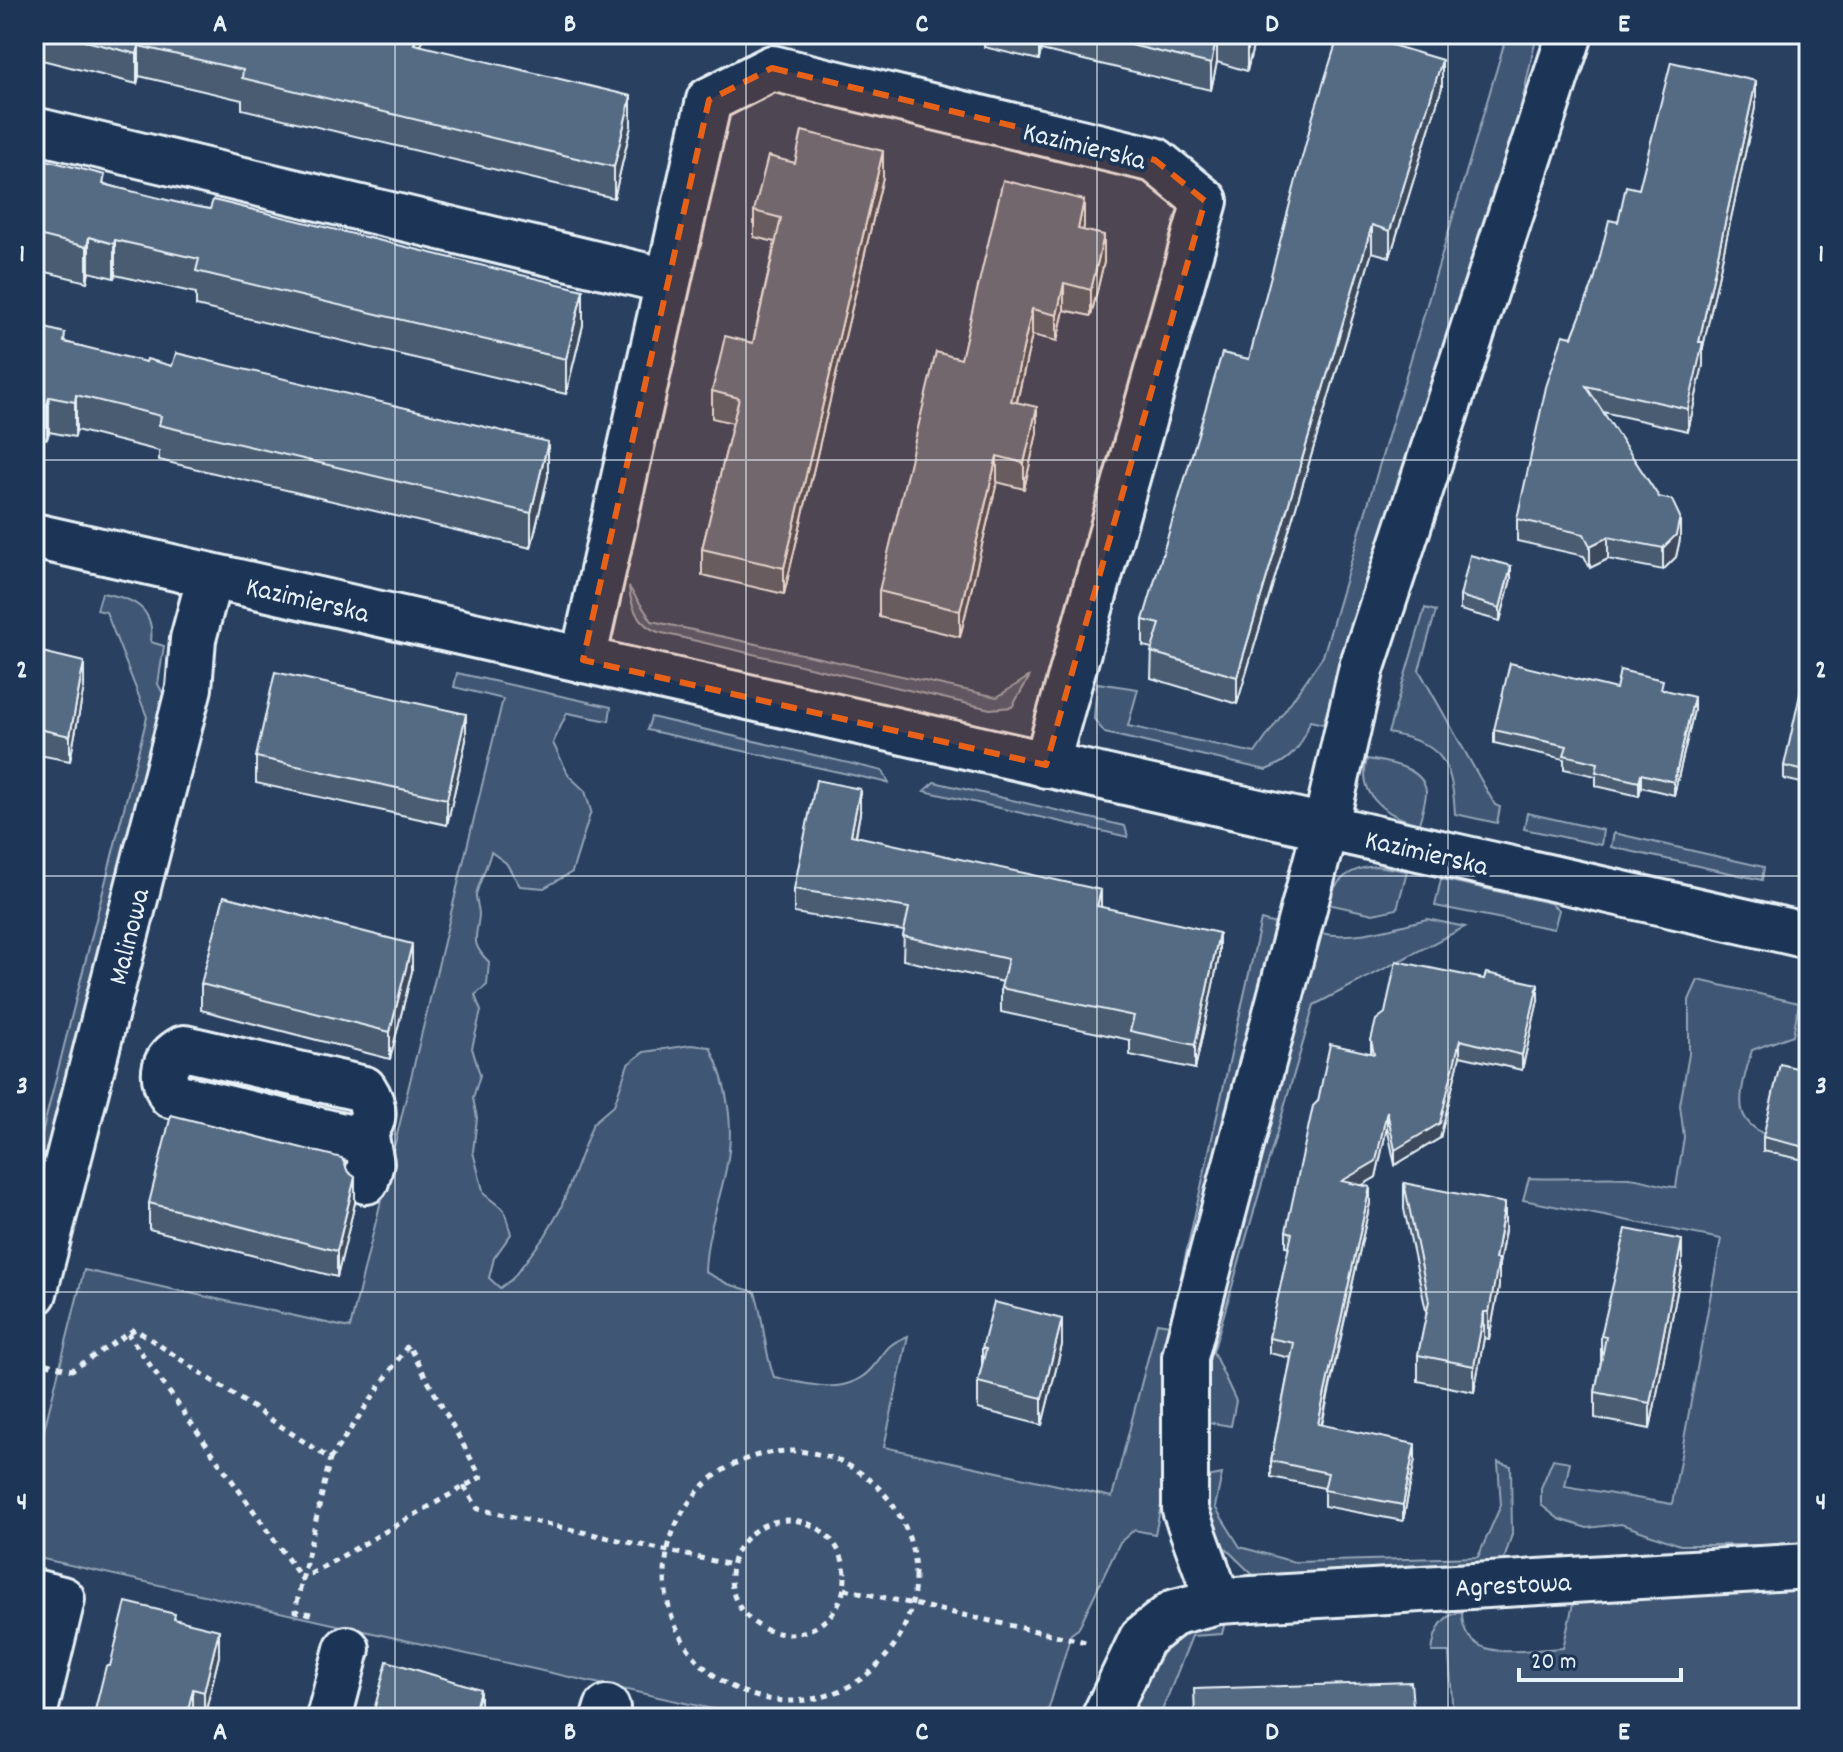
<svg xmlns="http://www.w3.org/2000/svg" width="1843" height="1752" viewBox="0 0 1843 1752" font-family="Dekko,sans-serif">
<rect width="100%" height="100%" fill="#294061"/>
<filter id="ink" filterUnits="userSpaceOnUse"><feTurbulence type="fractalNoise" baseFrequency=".0125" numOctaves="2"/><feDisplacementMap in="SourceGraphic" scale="16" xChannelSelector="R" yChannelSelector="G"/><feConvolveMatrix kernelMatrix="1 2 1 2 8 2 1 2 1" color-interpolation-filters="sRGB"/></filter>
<g filter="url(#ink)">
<!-- green -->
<g fill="#415774" stroke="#94a4b6" stroke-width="2">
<path d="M1507,34H1537L1512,147L1323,724L1310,721C1302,747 1292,760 1266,770L1105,733L1094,719L1097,683L1138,689L1128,726L1255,753L1323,656Z"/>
<path d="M629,587L652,621L997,697L1030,676L1012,707L990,709L658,632C638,624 631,608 629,587Z"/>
<path d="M102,593C132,598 155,607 151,642L164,646L158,684L168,703L34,1228V1165L147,717L106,612L97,610Z"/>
<path d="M1425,608L1436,611L1419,670L1495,805L1500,807L1497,823L1455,814C1452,760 1442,744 1388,733Z"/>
<path d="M457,673L611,707L609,721L567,713L553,743L569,776L585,791L591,811L572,872L544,888L520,886L506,863L491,852C488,864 477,888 476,895C476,901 479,908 479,915C477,938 469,942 489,962L487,985L475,995L481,1011L472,1048L480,1075L473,1098L477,1118L473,1152L484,1194L504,1210L511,1234L494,1258L489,1278L500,1288L512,1279L545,1236L560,1210L593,1123L614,1105L628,1064L644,1052L691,1045L710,1047C728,1084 735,1128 726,1169C719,1204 706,1234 705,1272L728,1284L755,1292C765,1321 763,1348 774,1377C806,1383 845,1398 871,1369C887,1352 883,1346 908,1336L884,1447L1112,1497L1157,1323L1170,1325L1261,920L1283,926L1155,1534L1134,1530L1120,1542L1078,1629L1071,1634L1046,1718H752L34,1557V1470L84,1270L350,1328L503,699L454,687Z"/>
<path d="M651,717L883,771L889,783L647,730Z"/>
<path d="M1367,759C1385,762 1424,766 1426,792C1426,802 1421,815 1419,824C1387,816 1357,797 1367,759Z"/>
<path d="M934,782L1125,826L1128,837L924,791Z"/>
<path d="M1527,813L1603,830L1601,845L1524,829Z"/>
<path d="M1614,833L1764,867L1762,880L1611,847Z"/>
<path d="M1376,866L1407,871L1397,909L1373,914L1328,904C1335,878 1351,868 1376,866Z"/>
<path d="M1441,879L1550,903L1559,910L1554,929L1435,906Z"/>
<path d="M1427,919L1465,927L1314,1005L1213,1352L1236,1401L1231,1426L1200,1421L1201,1359L1320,933C1353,941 1394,927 1427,919Z"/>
<path d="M1698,980L1799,1003L1793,1035L1752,1050C1727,1133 1745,1119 1809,1161V1551L1765,1545H1680L1621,1524L1587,1528L1559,1519L1541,1505V1488L1553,1459L1570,1462L1565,1486L1672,1504L1721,1239L1523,1200L1529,1178C1562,1180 1595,1176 1629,1178C1647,1179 1659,1187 1676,1187L1684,1137L1680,1105L1689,1054V1000Z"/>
<path d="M1498,1462L1511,1466L1512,1534L1503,1563L1277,1583L1253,1575L1219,1542L1201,1513L1199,1467L1207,1477L1222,1474L1215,1507L1240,1547L1294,1562L1478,1557L1501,1505Z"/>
<path d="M1809,1576V1718H1453L1449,1652H1432C1434,1633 1441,1614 1462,1612C1462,1666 1525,1649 1563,1648L1575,1595Z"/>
<path d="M1218,1616L1224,1626L1222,1634L1192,1636L1159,1718H1125L1169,1642L1167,1632Z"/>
</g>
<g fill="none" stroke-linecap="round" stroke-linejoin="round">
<defs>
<g id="minor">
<path d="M34,130L667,281"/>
<path d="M34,536L1809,936"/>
<path d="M583,660L709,100L772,68L1155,160L1205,201L1046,765"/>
<path d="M184,1048L364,1089C378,1110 376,1129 351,1138L171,1095C160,1074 163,1059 184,1048Z"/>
<path d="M365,1133L371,1163L366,1181"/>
<path d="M34,1293L189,688L193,639L210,576"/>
<path d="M34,1592L62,1599L34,1715"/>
<path d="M1218,1601L1185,1510V1357L1325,828L1362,667L1570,34"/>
<path d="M329,1718L347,1649"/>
<path d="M604,1718L607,1708"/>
<path d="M1104,1718L1142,1638L1175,1612L1218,1601L1809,1566"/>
</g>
</defs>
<!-- minor casing -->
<use href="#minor" stroke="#e8f1f8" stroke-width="50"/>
<!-- path -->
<g stroke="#e8f1f8" stroke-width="5" stroke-dasharray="6 6" stroke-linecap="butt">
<path d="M34,1361L72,1370L135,1329L330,1459L408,1345L481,1477L302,1579L128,1334"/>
<circle cx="790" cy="1576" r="125"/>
<path d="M464,1486L478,1509L732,1565"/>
<circle cx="788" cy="1577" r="57"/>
<path d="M845,1589L1086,1642"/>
<path d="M311,1614L295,1611L330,1459"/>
</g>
<!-- minor -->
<use href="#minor" stroke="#1d3557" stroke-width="44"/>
</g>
<!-- wall -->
<g fill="#495b71" stroke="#e8f1f8" stroke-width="2">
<path d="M34,34H423L421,46L631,126L614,198L242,109V100L139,76L137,84L42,60V51L34,50Z"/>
<path d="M966,34H1256L1247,71L1217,62L1211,90L1041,50L1039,60L984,47V38Z"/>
<path d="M1442,87L1390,257L1372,252L1237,704L1151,678L1152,648L1143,646V620L1249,359Z"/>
<path d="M1756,103L1703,347V365L1688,431L1603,412L1680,539L1676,557L1663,570L1608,559L1590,568L1584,556L1517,541V519L1572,337L1618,222L1639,189Z"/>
<path d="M34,157L105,184L583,325L566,394L196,306V293L115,275L114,278L89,272L87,282L34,269Z"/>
<path d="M795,163L883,177L784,594L702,575V549L733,423L712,418V391L753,343L775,242L754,237V211Z"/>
<path d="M1084,226L1083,230L1104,262L1091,316L1064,310L1057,341L1032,335L1017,402L1037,433L1024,489L997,482L960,637L879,617V591L961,359Z"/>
<path d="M34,325L65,342L548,476L531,548L159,460V451L76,430L75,437L49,432L47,439L34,436Z"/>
<path d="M1511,579L1500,621L1460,610V596Z"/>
<path d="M34,650L84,687L70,761L34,754Z"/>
<path d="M1809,682V785L1784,779V766Z"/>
<path d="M1616,689H1663L1694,710L1674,795L1641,787L1639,796L1596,786V776L1564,769V759L1494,743V730Z"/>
<path d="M466,740L447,825L256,783V757Z"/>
<path d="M860,813L856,836L1101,907L1219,957L1195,1069L1130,1055V1040L1001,1012V988L1003,982L903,960L904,931L794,913V889Z"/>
<path d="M412,971L390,1059L201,1010V984Z"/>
<path d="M1538,1000L1522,1070L1460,1056L1440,1138L1395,1165L1387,1127L1376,1177L1362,1185L1370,1203L1322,1425L1415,1459L1403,1521L1324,1506V1488L1271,1477V1461L1291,1358L1269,1353V1338L1289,1248L1286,1247V1231L1371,1053V1040Z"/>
<path d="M1809,1071V1161L1763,1151V1137Z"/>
<path d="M1404,1183L1505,1230L1499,1264V1286L1489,1339L1484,1338L1474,1392L1418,1381V1355L1427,1315L1404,1209Z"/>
<path d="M149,1203H355L337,1277L149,1229Z"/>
<path d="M1682,1267L1650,1429L1595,1418V1392L1601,1362V1336Z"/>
<path d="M1062,1345L1042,1425L978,1409V1382L982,1366V1348Z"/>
<path d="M175,1619L219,1656L204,1718L193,1716L110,1666Z"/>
</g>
<!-- shaded-wall -->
<g fill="#3c4a5c" stroke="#e8f1f8" stroke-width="2">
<path d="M417,34H423L414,75V44Z"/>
<path d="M1039,34H1041V50L1039,60Z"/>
<path d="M1250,34H1256L1247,71V44Z"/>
<path d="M1217,36V62L1211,90V64Z"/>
<path d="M139,46V76L137,84V54Z"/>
<path d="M1442,60V87L1390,257V231Z"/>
<path d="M1756,81V103L1703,347V365L1688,431V409L1699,342Z"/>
<path d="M631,96V126L614,198V167Z"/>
<path d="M883,151V177L784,594V568Z"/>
<path d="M1084,200V226L1078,255V229Z"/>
<path d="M1372,225V252L1237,704V677Z"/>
<path d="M1104,235V262L1091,316V290Z"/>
<path d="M89,237V272L87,282V247Z"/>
<path d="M115,240V275L114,278V244Z"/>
<path d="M1064,283V310L1057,341V315Z"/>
<path d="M583,290V325L566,394V359Z"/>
<path d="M1032,309V335L1011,427V401Z"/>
<path d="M76,395V430L75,437V402Z"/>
<path d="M49,397V432L47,439V405Z"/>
<path d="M1037,407V433L1024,489V463Z"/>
<path d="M548,442V476L531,548V513Z"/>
<path d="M997,456V482L960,637V611Z"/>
<path d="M1680,517V539L1676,557L1663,570V548Z"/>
<path d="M1608,537V559L1590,568V546Z"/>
<path d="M1511,566V579L1500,621V608Z"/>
<path d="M84,662V687L70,761V736Z"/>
<path d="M1694,697V710L1674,795V782Z"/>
<path d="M466,714V740L447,825V799Z"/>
<path d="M1641,774V787L1639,796V782Z"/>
<path d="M860,789V813L851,859V835Z"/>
<path d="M1101,890V914L1097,906Z"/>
<path d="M1219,933V957L1195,1069V1045Z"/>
<path d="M412,944V971L390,1059V1032Z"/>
<path d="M1538,984V1000L1522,1070V1055Z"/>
<path d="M1460,1040V1056L1440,1138L1395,1165V1150Z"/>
<path d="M1387,1111V1127L1376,1177L1342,1197V1181Z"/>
<path d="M355,1177V1203L337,1277V1251Z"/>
<path d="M1370,1187V1203L1318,1440V1424Z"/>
<path d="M1505,1203V1230L1499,1264V1286L1489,1339V1312L1495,1259Z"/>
<path d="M1682,1240V1267L1650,1429V1403Z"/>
<path d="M1484,1312V1338L1474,1392V1366Z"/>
<path d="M1062,1319V1345L1042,1425V1398Z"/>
<path d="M1415,1444V1459L1403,1521V1505Z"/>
<path d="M219,1630V1656L204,1718V1692Z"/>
<path d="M193,1689V1716L192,1718H186Z"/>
<path d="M480,1689V1718H473Z"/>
</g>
<!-- building -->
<g fill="#556a83" stroke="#e8f1f8" stroke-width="2">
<path d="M58,34H417L414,44L631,96L614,167L242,78L243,70L139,46L137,54Z"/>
<path d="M1084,34H1250L1247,44L1217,36L1211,64Z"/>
<path d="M1339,34H1355L1442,60L1390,231L1372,225L1237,677L1151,652L1160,624L1143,620L1222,353L1249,359L1313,116Z"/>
<path d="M1671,62L1756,81L1699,342H1703L1688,409L1586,386L1659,497L1672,500L1680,517L1676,535L1663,548L1608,537L1590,546L1584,534L1517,519L1546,387L1563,335L1572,337L1594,281L1609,220L1618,222L1626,186L1639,189Z"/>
<path d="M802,131L883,151L784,568L702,549L739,398L712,391L719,363L725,336L753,343L781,218L754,211L768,156L795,163Z"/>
<path d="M34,157L105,175L103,184L183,204L210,209L213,200L583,290L566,359L196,271L199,259L115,240L114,244L89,237L87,247L34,234Z"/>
<path d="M1003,180L1084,200L1078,229L1104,235L1091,290L1064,283L1057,315L1032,309L1011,401L1037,407L1024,463L997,456L960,611L879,591L936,352L961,359Z"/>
<path d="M34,325L65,333L64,342L146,362L147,359L172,366L176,353L548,442L531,513L159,425L161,416L76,395L75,402L49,397L47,405L34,401Z"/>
<path d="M1470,555L1511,566L1500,608L1460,596Z"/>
<path d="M34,650L84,662L70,736L34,728Z"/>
<path d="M1510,663L1616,689L1620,670L1663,680L1661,689L1694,697L1674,782L1641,774L1639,782L1596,772L1598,763L1564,755L1567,746L1494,730Z"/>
<path d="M275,672L466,714L447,799L256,757Z"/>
<path d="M1803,681L1809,682V772L1784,766Z"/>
<path d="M816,780L860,789L851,835L1101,890L1097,906L1219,933L1195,1045L1130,1031L1134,1016L1001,988L1008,959L903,936L909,908L794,889Z"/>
<path d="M224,896L412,944L390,1032L201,984Z"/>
<path d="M1396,961L1484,979L1486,973L1538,984L1522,1055L1460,1040L1440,1123L1395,1150L1387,1111L1376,1161L1342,1181L1370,1187L1318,1424L1415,1444L1403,1505L1324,1490L1328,1473L1271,1461L1294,1343L1269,1338L1292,1233L1286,1231L1313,1106L1318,1101L1330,1044L1374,1054L1371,1040L1376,1020L1385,1013Z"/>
<path d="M1780,1064L1809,1071V1148L1763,1137Z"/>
<path d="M171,1115L342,1158L348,1172L355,1177L337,1251L149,1203Z"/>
<path d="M1404,1183L1505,1203L1495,1259H1499L1489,1312H1484L1474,1366L1418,1355L1429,1301Z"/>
<path d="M1626,1229L1682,1240L1650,1403L1595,1392L1606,1337L1601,1336Z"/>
<path d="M994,1302L1062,1319L1042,1398L978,1382L986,1349L982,1348Z"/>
<path d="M126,1602L175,1614L174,1619L219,1630L204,1692L193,1689L186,1718H93L106,1666H110Z"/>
<path d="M387,1661L480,1689L473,1718H372Z"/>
<path d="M1411,1682L1414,1718H1195L1194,1689Z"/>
<path d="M649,1714L661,1718H648Z"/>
</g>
</g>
<!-- marked area -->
<path fill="#e86118" fill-opacity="0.2" stroke="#e86118" stroke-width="6" stroke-dasharray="16 10" stroke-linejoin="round" d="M772,68L1155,160L1205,201L1046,765L583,660L709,100Z"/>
<!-- grid -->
<path fill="none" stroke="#e8f1f8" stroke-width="2" stroke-opacity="0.55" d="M395,34V1718M746,34V1718M1097,34V1718M1448,34V1718M34,460H1809M34,876H1809M34,1292H1809"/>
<g text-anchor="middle" stroke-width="8" stroke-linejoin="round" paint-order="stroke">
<!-- street labels -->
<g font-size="28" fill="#e8f1f8" stroke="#1d3557">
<text transform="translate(1085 144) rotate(14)" y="10">Kazimierska</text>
<text transform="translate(308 598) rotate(13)" y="10">Kazimierska</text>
<text transform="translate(1427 851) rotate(13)" y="10">Kazimierska</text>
<text transform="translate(127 936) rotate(-76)" y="10">Malinowa</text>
<text transform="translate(1513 1583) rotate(-3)" y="10">Agrestowa</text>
</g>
</g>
<!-- margin -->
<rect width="1843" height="1752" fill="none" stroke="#1d3557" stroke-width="88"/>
<!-- scale -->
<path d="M1519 1668v12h162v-12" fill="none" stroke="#e8f1f8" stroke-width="4"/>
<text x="1531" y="1668" font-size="24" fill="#e8f1f8" stroke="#1d3557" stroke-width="6" paint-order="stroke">20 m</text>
<rect x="44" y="44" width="1755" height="1664" fill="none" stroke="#e8f1f8" stroke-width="3"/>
<g font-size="26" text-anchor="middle" font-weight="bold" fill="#e8f1f8">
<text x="220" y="31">A</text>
<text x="570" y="31">B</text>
<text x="922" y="31">C</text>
<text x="1272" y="31">D</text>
<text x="1624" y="31">E</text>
<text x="22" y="261">1</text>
<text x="1821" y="261">1</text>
<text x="22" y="677">2</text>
<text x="1821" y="677">2</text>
<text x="22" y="1093">3</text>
<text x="1821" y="1093">3</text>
<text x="22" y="1509">4</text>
<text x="1821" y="1509">4</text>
<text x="220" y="1739">A</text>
<text x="570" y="1739">B</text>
<text x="922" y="1739">C</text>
<text x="1272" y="1739">D</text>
<text x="1624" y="1739">E</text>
</g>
</svg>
